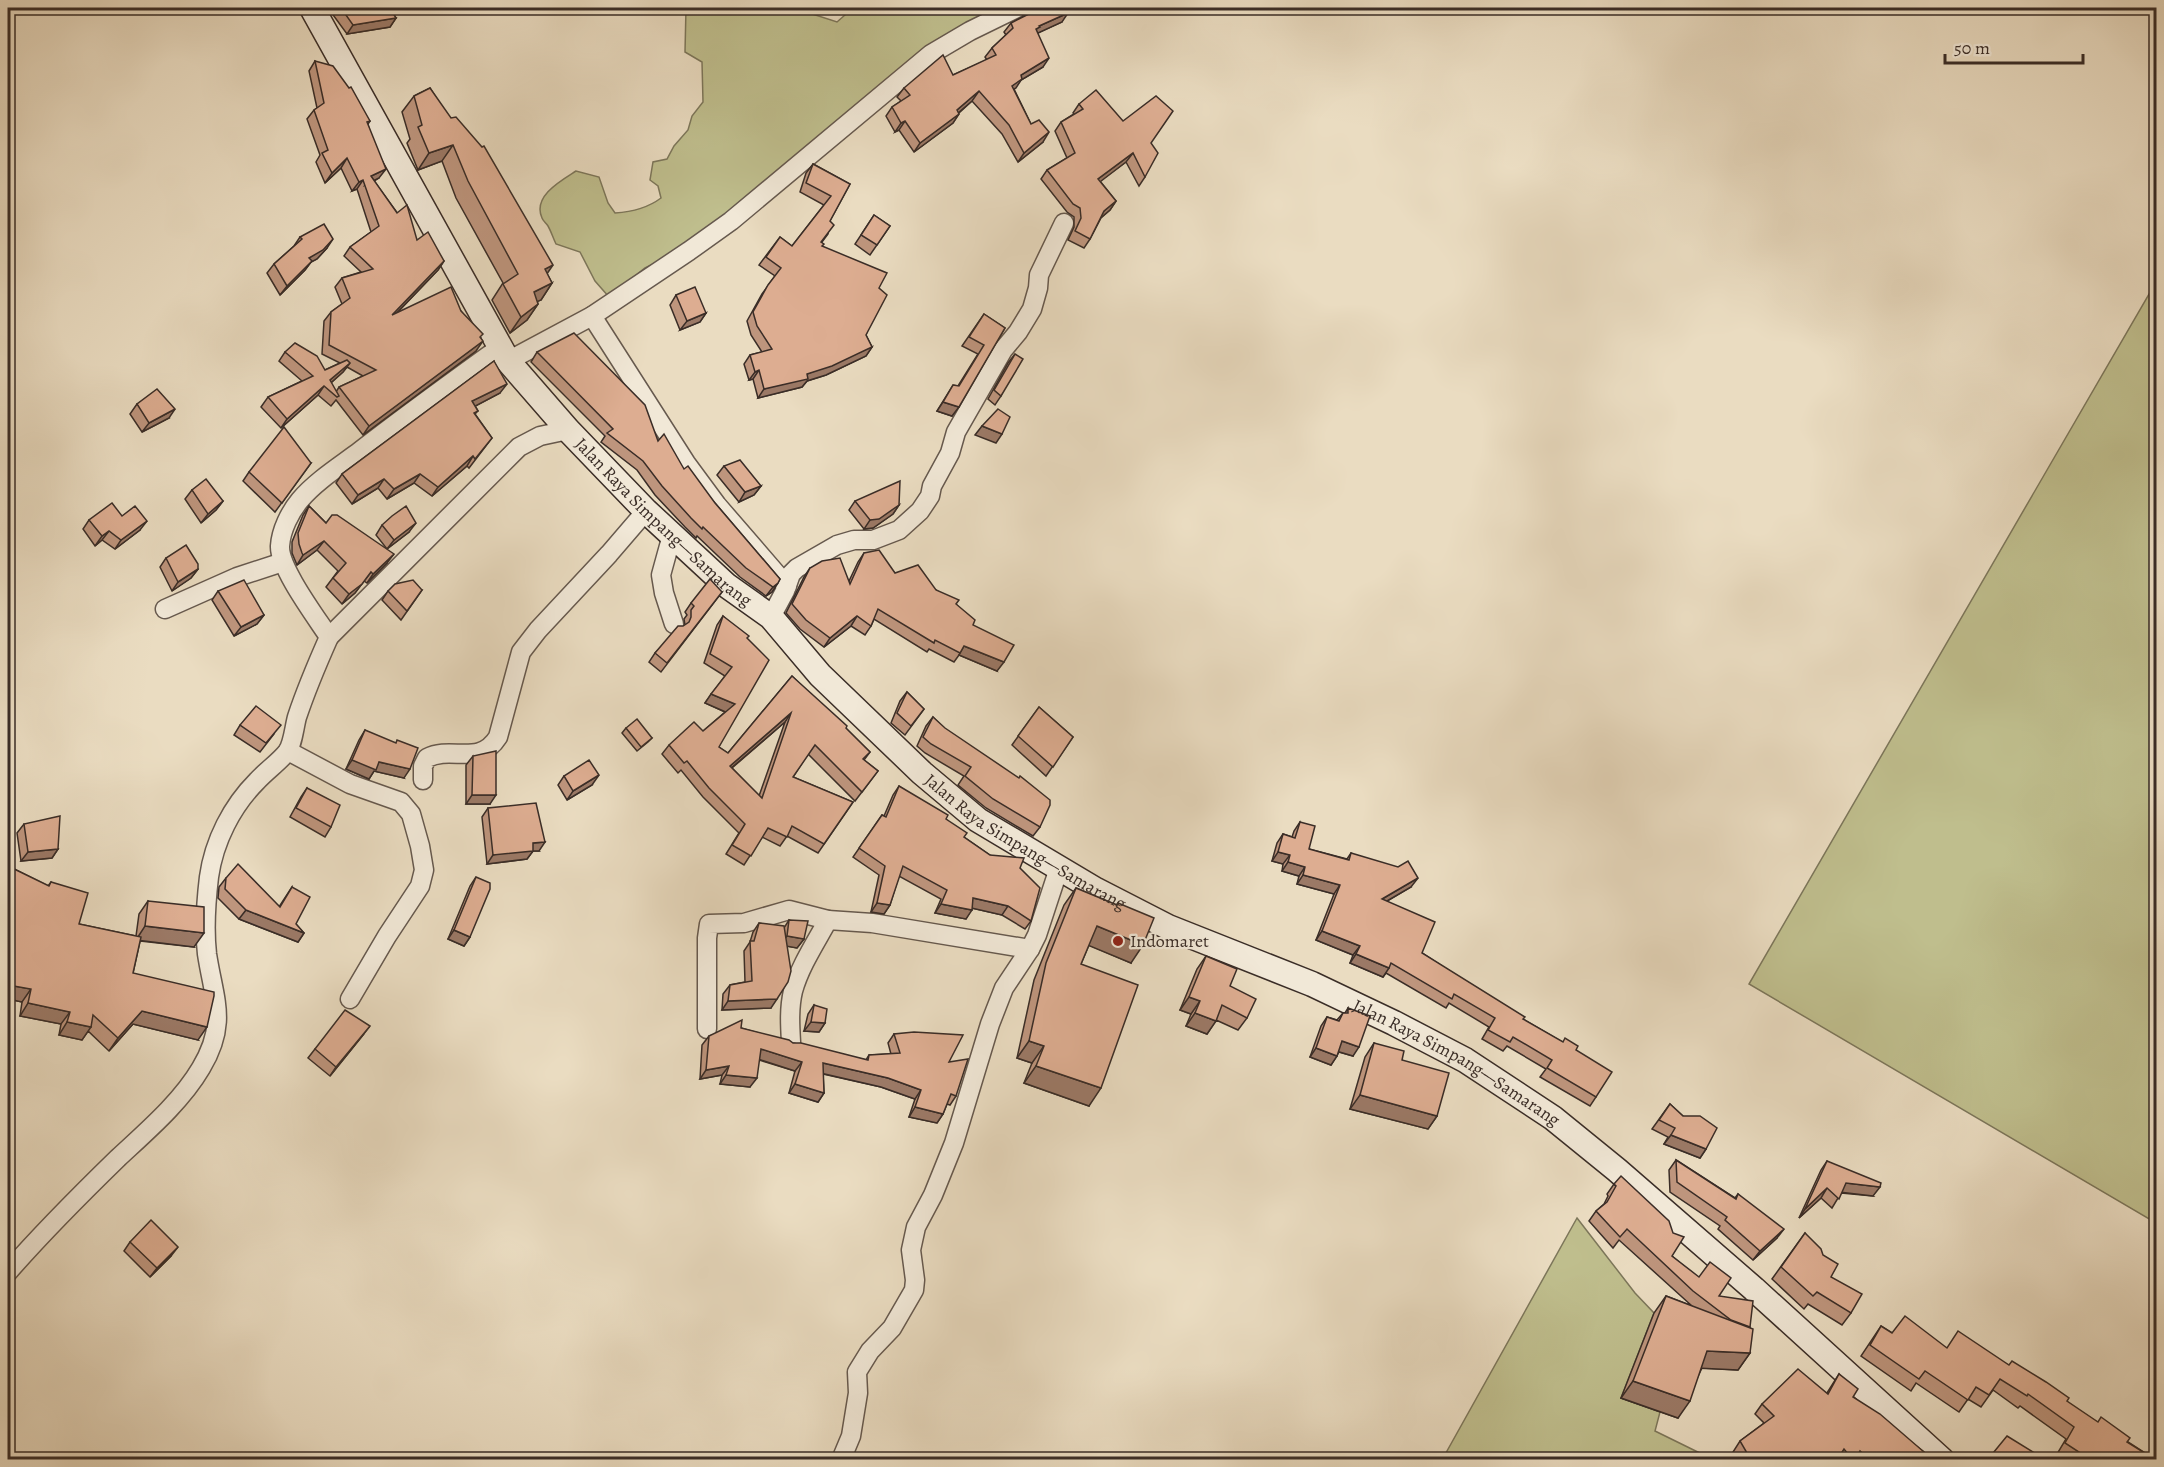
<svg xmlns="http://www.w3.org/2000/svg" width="2164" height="1467" viewBox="0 0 2164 1467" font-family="Alegreya,serif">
<rect width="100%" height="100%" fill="#eadcc1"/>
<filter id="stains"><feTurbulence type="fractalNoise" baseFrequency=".00333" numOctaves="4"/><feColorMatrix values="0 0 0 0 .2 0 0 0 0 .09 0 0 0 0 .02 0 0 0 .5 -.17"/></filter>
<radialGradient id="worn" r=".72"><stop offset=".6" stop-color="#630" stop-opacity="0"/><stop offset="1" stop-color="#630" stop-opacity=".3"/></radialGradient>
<!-- green -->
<g fill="#bfbe8d" stroke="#7c765a" stroke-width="1.5">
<path d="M686,8H798L800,10L837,22L853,8H1000L840,124L680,251L645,268L609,297L595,281L580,252L556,244C553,238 551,231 548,226C546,223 543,221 542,218C532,196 562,180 576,171L599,177L608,203L615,213C631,212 649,207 661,198L658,186L650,180L653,162L667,159L674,146L688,130L692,116L703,102L702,62L685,52Z"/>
<path d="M2156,282V1223L1749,984Z"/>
<path d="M1577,1218L1635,1293L1654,1313L1621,1398L1660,1412L1655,1431L1712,1459L1442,1460Z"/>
</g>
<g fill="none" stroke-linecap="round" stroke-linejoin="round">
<defs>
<g id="minor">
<path d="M592,316L686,463L717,505L787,586"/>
<path d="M508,361L592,316L689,251L731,221L931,54L970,31L1017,8"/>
<path d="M672,535L661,575L664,593L674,624"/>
<path d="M165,609L237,577L283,562"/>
<path d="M771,617L785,591L791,574L797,568L837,545L854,540H873L899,530L920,511L930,496L932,486L950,453L956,432L1003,350L1018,332L1032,309L1038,288L1039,275L1064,223"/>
<path d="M329,637L519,447L540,436L568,430"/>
<path d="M288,751L350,784L401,802L411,814L420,846L424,870L420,886L387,936L350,999"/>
<path d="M423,780V766L427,758C452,745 479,767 498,737L521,652L538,630L609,554L646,511"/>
<path d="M707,1029V938L709,924L744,923L789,910L828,920"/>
<path d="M791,1042C790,1025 789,1008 793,991C800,966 816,942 828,920L872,923L1030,949"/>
<path d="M8,1272C43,1232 80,1195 118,1158C147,1131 181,1102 201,1068C228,1023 214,1000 207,954C204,928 206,902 209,877C214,841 232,806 257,781C266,771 279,762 287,752C293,744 294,728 297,717C306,690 317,664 329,637C316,617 279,568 280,546C281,530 290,512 300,500C316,481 340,466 360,451C406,415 452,382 499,348"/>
<path d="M841,1460L851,1436L858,1393L857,1372L870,1351L892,1328L914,1290L915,1280L911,1250L916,1227L933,1195L954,1143L990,1024L1004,988L1030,949L1037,935L1059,868"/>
</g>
<g id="secondary">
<path id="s1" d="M312,8L508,361L568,430L646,511L726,585L771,617L820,675L922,773L978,820L1096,890L1168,927L1312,984L1394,1023L1465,1060L1553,1118L1617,1170L1754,1289L1942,1460"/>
</g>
</defs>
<!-- minor casing -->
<use href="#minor" stroke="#66594e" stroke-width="21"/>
<!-- secondary casing -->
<use href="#secondary" stroke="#3a2d27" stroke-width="27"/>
<!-- minor -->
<use href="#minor" stroke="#f1e8d7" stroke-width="18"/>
<!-- secondary -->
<use href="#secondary" stroke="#f1e8d7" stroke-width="24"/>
</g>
<!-- wall -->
<g fill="#be957d" stroke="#3a2d27" stroke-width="1.5" fill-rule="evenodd">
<path d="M328,8H390L396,18L390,27L347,34Z"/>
<path d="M1040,8H1067L1062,22L1037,33L1043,67L1021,80L1014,89L1031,124L1043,142L1018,162L1002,134L972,101L959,113L953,123L914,152L899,130L895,132L886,116L892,107L901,101L897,97L904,88L953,75L987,60L985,57L992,48L1006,35L1004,32L1011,23L1038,9Z"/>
<path d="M315,61L370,121L368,124L379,178L374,181L417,240L444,261L438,270L397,313L461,311L481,338L476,351L363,435L336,400L331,406L318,395L281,428L261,407L268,397L302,381L279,361L285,352L325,370L340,363L322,354L324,321L331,312L342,304L335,287L342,278L361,272L344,256L350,247L371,232L357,189L352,191L341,168L325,183L316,162L320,155L307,119L314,110L317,108L309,71ZM347,367L363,376L339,387L336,392L331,383L343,372Z"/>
<path d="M430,88L547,274L552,283L541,300L537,301L538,304L527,320L510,333L492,300L503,283L456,198L442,161L418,170L407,143L410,139L402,112L414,96Z"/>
<path d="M1079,104L1123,121L1151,143L1145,177L1139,186L1126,162L1100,181L1116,201L1110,210L1101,218L1090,239L1084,248L1068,240L1074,227V217L1067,212L1041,179L1047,170L1067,158L1055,131L1061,122L1074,114L1073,113Z"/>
<path d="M813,164L850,184L830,221L828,234L822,242V246L879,288L866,335L872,347L866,356L826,375L807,381L802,387L758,398L753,379L749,380L744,364L750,355L762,352L751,335L747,321L762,294L775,276L759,265L780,237L792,246L824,205L800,192L806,173Z"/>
<path d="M874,215L890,226L870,255L855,244Z"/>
<path d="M300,237L327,248L317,259L311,262L305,270L280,295L267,273L274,264L294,246Z"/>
<path d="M676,295L706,313L700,322L680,330L670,305Z"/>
<path d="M984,314L1005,328L952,416L937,411L953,385L958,386L978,354L962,346Z"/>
<path d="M537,352L658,441L715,503L780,579L772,592L766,596L740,577L697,536L696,538L685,527L655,495L637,470L601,442L605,436L531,362Z"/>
<path d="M1015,354L1001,396L995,405L988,399L1008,363Z"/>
<path d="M494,361L500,393L475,406L478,411L475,414L492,438L469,468L467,466L432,496L414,483L387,499L378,488L352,504L336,483L342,474Z"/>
<path d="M137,404L169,418L142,432L130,414Z"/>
<path d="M311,463L275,512L243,481L249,472Z"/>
<path d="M724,466L761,486L754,495L739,502L717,475Z"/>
<path d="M192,490L223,501L216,510L201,523L185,499Z"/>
<path d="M855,501L899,505L893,514L873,528L864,529L849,510Z"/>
<path d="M309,506L326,523L387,563L367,583L364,581L355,593L342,604L326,587L338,571L317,550L297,565L292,553V542L303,515Z"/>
<path d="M122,516L140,530L115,549L102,540L95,546L83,529L89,520Z"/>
<path d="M382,525L409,532L387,549L376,535Z"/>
<path d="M864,553L895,573L936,590L956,604L973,625L997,671L959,655L954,662L929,649L927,652L874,619L871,626L865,635L851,626L824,647L800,629L786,613L804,577L810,568L849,581L858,562Z"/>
<path d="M166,558L198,569L191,578L172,591L160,567Z"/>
<path d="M422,590L401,620L382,600L388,591Z"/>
<path d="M218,591L264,615L257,624L234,636L212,600Z"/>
<path d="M722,592L661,672L649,662L655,653L685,625L684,619L687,615L685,612L691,603Z"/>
<path d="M723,616L747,638L719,747L728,753L792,676L870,752L864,760L878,771L855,801L808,754L793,777L853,802L818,853L787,836L780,846L762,837L744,865L726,854L739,833L703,797L681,770L678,773L662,754L669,745L703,731L725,712L705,703L725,676L704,663L717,625ZM785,722L759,796L732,768Z"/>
<path d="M907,692L924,709L905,735L891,723L900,701Z"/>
<path d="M1039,707L1073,737L1046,776L1012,745Z"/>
<path d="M933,717L1040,827L1033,836L986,808L958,785L964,776L925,753L917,746L926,726Z"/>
<path d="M240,725L274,734L260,752L234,735Z"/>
<path d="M626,728L652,738L648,742L637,751L622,733Z"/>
<path d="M365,730L404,778L374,771L369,779L346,769L359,740Z"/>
<path d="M473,756L490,804H466V765Z"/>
<path d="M564,776L592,785L567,800L558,785Z"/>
<path d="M899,786L946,819L964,837L990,855L1020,868L1031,921L1025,929L1002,915L972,908L966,919L935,913L941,899L899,876L890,905L884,914L871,912L879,875L853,857L882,815L884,816L893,795Z"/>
<path d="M307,788L331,827L325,837L290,817L301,797Z"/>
<path d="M488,808L539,851H533L527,859L487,864L482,817Z"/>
<path d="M1300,822L1309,849L1347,859L1351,853L1411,887L1387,901L1422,953L1523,1019L1576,1050L1596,1097L1590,1106L1540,1077L1546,1069L1507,1046L1503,1051L1482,1039L1489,1027L1449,1003L1446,1008L1386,973L1383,977L1350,963L1353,955L1316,940L1334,894L1297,884L1299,876L1282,871L1283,864L1272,861L1277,843L1283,834L1292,837L1294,831Z"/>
<path d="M24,824L58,849L52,858L21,861L17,833Z"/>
<path d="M8,866L48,886L51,882L79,924L136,936L139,914L148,901L194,947L140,941L133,973L198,1040L133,1024L109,1051L88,1031L82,1040L59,1035L61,1024L20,1016L22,1002L8,999Z"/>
<path d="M476,877L470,937L464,946L448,939L470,886Z"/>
<path d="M226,878L279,907L292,887L296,924L304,933L298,942L239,919L218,898L219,887Z"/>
<path d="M1076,888L1116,905L1118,903L1131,963L1089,945L1081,964L1089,1106L1024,1083L1032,1063L1017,1058L1034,980L1064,905Z"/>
<path d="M789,920L804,939L797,948L787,946L771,1008L722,1010L723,994L730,985L745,982L744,951L750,942L753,932L759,923L784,928Z"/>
<path d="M1206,956L1230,986L1247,1018L1238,1030L1216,1020L1207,1034L1186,1026L1191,1014L1180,1010L1197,969Z"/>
<path d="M814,1005L825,1023L819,1032L804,1031L808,1014Z"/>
<path d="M1348,1008L1353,1056L1339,1052L1331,1065L1310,1057L1321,1026L1327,1017L1337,1020L1343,1013H1345Z"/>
<path d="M741,1028L793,1043L866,1060L869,1055L891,1054L888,1043L894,1034L949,1062L956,1096L950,1105L947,1104L943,1114L937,1123L909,1117L915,1099L881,1087L823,1074L824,1093L818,1102L789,1093L795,1071L759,1060L750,1087L720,1084L722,1075L700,1079L702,1045L709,1036Z"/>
<path d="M363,1035L330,1076L308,1058L315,1049Z"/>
<path d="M1374,1043L1402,1060L1437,1116L1428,1129L1350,1109L1365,1057Z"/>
<path d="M1670,1104L1683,1116L1706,1149L1700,1158L1664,1144L1668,1137L1652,1129Z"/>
<path d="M1676,1160L1735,1198L1738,1194L1777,1238L1753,1260L1718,1229L1720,1226L1670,1192L1669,1170Z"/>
<path d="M1827,1161L1873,1196L1841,1193L1832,1208L1821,1198L1799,1218L1821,1170Z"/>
<path d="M1614,1184L1672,1256L1719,1296L1750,1327V1353L1738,1370L1702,1368L1678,1418L1621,1398L1654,1313L1666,1296L1692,1306L1619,1240L1613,1248L1589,1221L1596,1211L1604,1204L1608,1196L1607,1194Z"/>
<path d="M1805,1233L1831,1277L1851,1313L1842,1325L1808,1304L1804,1309L1772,1279Z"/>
<path d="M130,1242L171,1256L150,1277L124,1251Z"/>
<path d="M1881,1326L1892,1333L2009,1365L2156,1460H2065L2057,1454L2066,1439L2020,1406L2018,1408L1993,1390L1981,1407L1968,1399L1959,1412L1916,1383L1911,1391L1861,1356Z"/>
<path d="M1839,1374L1853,1397L1924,1452L1919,1460H1738L1733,1452L1740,1441L1764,1423L1755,1414L1762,1404L1827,1393Z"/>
</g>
<!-- shaded-wall -->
<g fill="#9b7966" stroke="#3a2d27" stroke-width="1.5">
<path d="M1068,13L1062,22L1036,34L1029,39L1039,26Z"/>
<path d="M396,18L390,27L347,34L353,25Z"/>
<path d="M1049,58L1043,67L1021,80L1016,88L1005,95L1021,75Z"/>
<path d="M979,91L972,101L951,119L957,110Z"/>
<path d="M959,114L953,123L914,152L920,143Z"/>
<path d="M905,121L899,130L895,132L901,123Z"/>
<path d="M1049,132L1043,142L1018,162L1024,153Z"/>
<path d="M453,145L442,161L418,170L429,153Z"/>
<path d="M1133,153L1126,162L1092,188L1098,179Z"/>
<path d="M347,158L341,168L325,183L332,173Z"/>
<path d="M386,169L379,178L365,185L371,176Z"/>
<path d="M363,180L357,189L352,191L359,182Z"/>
<path d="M1116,201L1110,210L1098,220L1104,211Z"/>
<path d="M333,239L327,248L317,259L311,262L305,270L280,295L309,258Z"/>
<path d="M444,261L438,270L386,324L392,315Z"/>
<path d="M553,265L542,281L545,269Z"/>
<path d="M552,283L541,300L523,308L534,292Z"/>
<path d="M538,304L527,320L510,333L521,317Z"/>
<path d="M706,313L700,322L680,330L687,321Z"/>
<path d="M483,341L476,351L363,435L369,426Z"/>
<path d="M872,347L866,356L826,375L807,381L802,387L758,398L764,389L807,374Z"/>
<path d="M350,363L343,372L326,387L330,380Z"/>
<path d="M759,370L753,379L749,380L755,372Z"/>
<path d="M507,384L500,393L466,411L472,401Z"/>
<path d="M324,386L318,395L281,428L287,419Z"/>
<path d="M943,402L959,407L952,416L937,411Z"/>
<path d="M175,409L169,418L142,432L149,423Z"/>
<path d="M982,426L1002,434L996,443L975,435Z"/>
<path d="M473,456L467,466L432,496L438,487Z"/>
<path d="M420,474L414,483L387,499L394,489Z"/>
<path d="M384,479L378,488L352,504L358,495Z"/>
<path d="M761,486L754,495L739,502L745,492Z"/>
<path d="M223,501L216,510L201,523L208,514Z"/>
<path d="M899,505L893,514L873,528L864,529L870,520Z"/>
<path d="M147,521L140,530L115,549L121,540Z"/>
<path d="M416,523L409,532L387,549L394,540Z"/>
<path d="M109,531L102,540L95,546L102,536Z"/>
<path d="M324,541L317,550L297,565L303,555Z"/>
<path d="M394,554L387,563L367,583L373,574Z"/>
<path d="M198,569L191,578L172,591L178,582Z"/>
<path d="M371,572L355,593L342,604L349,594Z"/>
<path d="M778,583L772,592L766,596L773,587Z"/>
<path d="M264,615L257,624L234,636L241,627Z"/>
<path d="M857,616L851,626L824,647L830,638Z"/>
<path d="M964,646L1004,662L997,671L959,655Z"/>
<path d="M711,694L735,704L728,713L705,703Z"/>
<path d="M791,713L785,722L723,775L730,766Z"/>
<path d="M352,760L379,762L410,769L404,778L374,771L369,779L346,769Z"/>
<path d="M599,775L592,785L567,800L573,791Z"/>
<path d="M472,795H496L490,804H466Z"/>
<path d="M545,842L539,851H533L527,859L487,864L493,855L533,843Z"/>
<path d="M58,849L52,858L21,861L28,852Z"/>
<path d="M1278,852L1290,855L1283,864L1272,861Z"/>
<path d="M1288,862L1305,867L1299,876L1282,871Z"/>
<path d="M1303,875L1340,885L1334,894L1297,884Z"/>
<path d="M1418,878L1411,887L1375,908L1382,899Z"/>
<path d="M973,898L1008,906L1002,915L967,907Z"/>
<path d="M877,903L890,905L884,914L871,912Z"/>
<path d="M941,904L972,910L966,919L935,913Z"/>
<path d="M246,910L304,933L298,942L239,919Z"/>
<path d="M145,926L204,933L194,947L136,940Z"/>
<path d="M1097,926L1143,945L1131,963L1085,944Z"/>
<path d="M454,930L470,937L464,946L448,939Z"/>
<path d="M1322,931L1360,946L1353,955L1316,940Z"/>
<path d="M787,936L804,939L797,948L780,945Z"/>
<path d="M1356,954L1389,968L1383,977L1350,963Z"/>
<path d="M8,963L13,964L8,971Z"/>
<path d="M8,985L31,989L22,1002L8,999Z"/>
<path d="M1189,997L1200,1001L1191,1014L1180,1010Z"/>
<path d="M777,999L771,1008L722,1010L728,1001Z"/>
<path d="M28,1003L70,1012L61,1024L20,1016Z"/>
<path d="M142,1011L207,1027L198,1040L133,1024L109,1051L118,1038Z"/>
<path d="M1195,1013L1216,1021L1207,1034L1186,1026Z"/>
<path d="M67,1022L91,1027L82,1040L59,1035Z"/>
<path d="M811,1022L825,1023L819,1032L804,1031Z"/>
<path d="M370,1026L363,1035L330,1076L336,1067Z"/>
<path d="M1029,1041L1044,1046L1032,1063L1017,1058Z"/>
<path d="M1342,1041L1359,1047L1353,1056L1336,1051Z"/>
<path d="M1316,1048L1337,1056L1331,1065L1310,1057Z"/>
<path d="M761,1049L802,1062L795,1071L755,1058Z"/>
<path d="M823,1063L888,1078L921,1090L915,1099L881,1087L816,1072Z"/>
<path d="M729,1066L722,1075L700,1079L706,1070Z"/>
<path d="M1036,1066L1101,1088L1089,1106L1024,1083Z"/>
<path d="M726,1075L757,1078L750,1087L720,1084Z"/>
<path d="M795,1084L824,1093L818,1102L789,1093Z"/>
<path d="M1360,1095L1437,1116L1428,1129L1350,1109Z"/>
<path d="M915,1107L943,1114L937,1123L909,1117Z"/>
<path d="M1671,1135L1706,1149L1700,1158L1664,1144Z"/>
<path d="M1846,1183L1880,1187L1873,1196L1839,1192Z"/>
<path d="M1827,1188L1821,1198L1799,1218L1805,1209Z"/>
<path d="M1784,1229L1777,1238L1753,1260L1760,1251Z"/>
<path d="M178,1247L171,1256L150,1277L157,1268Z"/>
<path d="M1707,1351L1750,1353L1738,1370L1696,1368Z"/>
<path d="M1633,1381L1690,1401L1678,1418L1621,1398Z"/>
</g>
<!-- building -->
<g fill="#ddad91" stroke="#3a2d27" stroke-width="1.5" fill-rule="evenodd">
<path d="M341,8H390L396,18L353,25Z"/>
<path d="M1041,8H1067L1068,13L1039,26L1040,27L1036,29L1049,58L1021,75L1022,79L1012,86L1031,124L1039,120L1049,132L1024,153L1009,125L979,91L957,110L959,114L920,143L905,121L901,123L892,107L910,95L904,88L943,55L953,75L996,55L992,48L1013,28L1011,23Z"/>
<path d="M315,61L333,66L349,88L351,87L370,121L367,122L386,169L371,176L397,213L407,205L417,240L428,232L444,261L392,315L451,287L461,311L483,334L480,337L483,341L369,426L339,387L376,370L329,345L331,312L350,298L342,278L373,269L350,247L379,226L363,180L359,182L347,158L332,173L322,153L328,150L314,110L324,103Z"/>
<path d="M430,88L451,118L456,117L482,147L484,146L553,265L545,269L552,283L534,292L538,304L521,317L503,284L518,274L468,181L453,145L429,153L418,127L422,125L414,96Z"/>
<path d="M1096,90L1123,121L1156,96L1173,111L1151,143L1158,153L1145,177L1133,153L1098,179L1116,201L1104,211L1090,239L1075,231L1081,218L1080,208L1073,204L1047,170L1075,153L1061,122L1083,109L1079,104Z"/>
<path d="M813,164L850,184L830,221L834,225L821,242L824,244L822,246L887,273L879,288L887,295L866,335L872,347L832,366L807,374L808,379L764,389L759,370L755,372L750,355L772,349L757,326L753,312L768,285L781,268L766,257L780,237L792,246L831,196L806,183Z"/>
<path d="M874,215L890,226L877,245L861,235Z"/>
<path d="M324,224L333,239L323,250L309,258L312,261L287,286L274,264L302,239L300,237Z"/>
<path d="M695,287L706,313L687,321L676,295Z"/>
<path d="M984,314L1005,328L959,407L943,402L953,385L959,386L984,345L969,337Z"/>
<path d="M574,333L645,405L658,441L664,434L684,469L688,466L715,503L780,579L778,583L773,587L746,568L703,527L702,529L691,518L662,486L643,461L607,433L613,429L537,352Z"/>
<path d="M295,343L317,356L325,370L347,360L350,363L330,380L339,396L337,397L324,386L287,419L268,397L313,376L285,352Z"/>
<path d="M1015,354L1023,359L1001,396L994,390Z"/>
<path d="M494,361L507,384L472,401L478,411L474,413L492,438L475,459L473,456L438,487L420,474L394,489L384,479L358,495L342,474Z"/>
<path d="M157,389L175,409L149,423L137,404Z"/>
<path d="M998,409L1010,417L1002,434L982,426Z"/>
<path d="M284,427L311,463L282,503L249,472Z"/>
<path d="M740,460L761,486L745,492L724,466Z"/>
<path d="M206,479L223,501L208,514L192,490Z"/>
<path d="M900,481L899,505L879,519L870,520L855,501Z"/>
<path d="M112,503L122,516L135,506L147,521L121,540L109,531L102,536L89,520Z"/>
<path d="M309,506L326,523L332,515H337L394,554L373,574L371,572L362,584L349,594L333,578L346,563L324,541L303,555L302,553L299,544L298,533Z"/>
<path d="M406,506L416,523L394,540L382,525L392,516Z"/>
<path d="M186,545L198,564V569L178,582L166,558Z"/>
<path d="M879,550L895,573L918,565L936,590L959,600L956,604L975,620L973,625L1014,645L1004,662L964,646L960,653L935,640L934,643L878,609L871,626L857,616L830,638L806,620L792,604L810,568L822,561L840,558L850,584L864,553Z"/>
<path d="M710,579L722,592L667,663L655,653L678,626H683L689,622L691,617V610L694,606L691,603Z"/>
<path d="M244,580L264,615L241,627L218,591Z"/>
<path d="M413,580L422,590L407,611L388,591L395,584Z"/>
<path d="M723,616L749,636L747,638L769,660L719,747L728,753L792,676L847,726L846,728L870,752L863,759L878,771L862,792L815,745L793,777L853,802L824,844L792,826L787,837L768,828L751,856L732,845L745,824L709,788L687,761L684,763L669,745L694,722L703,731L735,704L711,694L732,667L710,654ZM791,713L762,798L730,766Z"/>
<path d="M907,692L924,709L911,726L897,713Z"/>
<path d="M256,706L281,725L266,743L240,725Z"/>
<path d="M1039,707L1073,737L1053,767L1018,736Z"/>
<path d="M933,717L945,728L1019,778L1020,776L1050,800V805L1040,827L993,799L965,776L971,767L931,744L923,737Z"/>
<path d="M637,719L652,738L641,747L626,728Z"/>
<path d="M365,730L396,743L397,740L418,748L410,769L379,762L376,770L352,760Z"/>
<path d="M496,751V795H472L473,756Z"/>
<path d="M589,760L599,775L573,791L564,776Z"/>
<path d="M899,786L948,815L946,819L967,833L964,837L990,855L1024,858L1020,868L1040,888L1031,921L1008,906L973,898L972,910L941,904L947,890L903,866L890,905L877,903L885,866L859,848L882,815L886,817Z"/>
<path d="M307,788L340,805L331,827L296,808Z"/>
<path d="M536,803L545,842L533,843V851L493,855L488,808Z"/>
<path d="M60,816L58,849L28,852L24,824Z"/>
<path d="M1300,822L1315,826L1309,849L1349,860L1351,853L1398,867L1408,861L1418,878L1382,899L1435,922L1422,953L1525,1017L1523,1019L1563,1042L1565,1038L1578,1046L1576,1050L1612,1072L1596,1097L1547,1068L1552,1060L1513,1037L1510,1042L1488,1030L1495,1018L1454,994L1452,999L1391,963L1389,968L1356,954L1360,946L1322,931L1340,885L1303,875L1305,867L1288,862L1290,855L1278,852L1283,834L1295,838Z"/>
<path d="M238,864L280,907L292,887L310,897L296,924L304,933L246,910L225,889L226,878Z"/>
<path d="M8,866L49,886L51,882L88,893L79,924L141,937L133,973L214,992V996L207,1027L142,1011L118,1038L93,1015L91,1027L67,1022L70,1012L28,1003L31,989L8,985L13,964L8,963Z"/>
<path d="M476,877L490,883V889L470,937L454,930Z"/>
<path d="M1076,888L1117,905L1118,903L1154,918L1143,945L1097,926L1081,964L1138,985L1101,1088L1036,1066L1044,1046L1029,1041L1046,963Z"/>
<path d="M148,901L204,907V933L145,926Z"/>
<path d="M789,920L808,921L804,939L787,936Z"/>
<path d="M759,923L784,926L791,971L788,982L777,999L728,1001L730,985L752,981L750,941H754Z"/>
<path d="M1206,956L1237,969L1230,986L1256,999L1247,1018L1222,1005L1216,1021L1195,1013L1200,1001L1189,997Z"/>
<path d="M814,1005L827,1009L825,1023L811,1022Z"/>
<path d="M1348,1008L1370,1016L1359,1047L1342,1041L1337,1056L1316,1048L1327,1017L1339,1021L1343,1013H1348Z"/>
<path d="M345,1010L370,1026L336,1067L315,1049Z"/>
<path d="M742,1020L741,1028L789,1040L793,1043H801L868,1060L869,1055L900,1053L894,1034L914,1032L963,1035L949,1062L968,1059L956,1096L951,1094L943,1114L915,1107L921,1090L888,1078L823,1063L824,1093L795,1084L802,1062L761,1049L757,1078L726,1075L729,1066L706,1070L709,1036Z"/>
<path d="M1374,1043L1404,1051L1402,1060L1449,1073L1437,1116L1360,1095Z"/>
<path d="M1670,1104L1683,1116H1700L1717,1128L1706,1149L1671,1135L1675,1128L1659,1120Z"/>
<path d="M1676,1160L1736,1199L1738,1194L1784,1229L1760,1251L1725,1220L1727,1217L1677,1182Z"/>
<path d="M1827,1161L1881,1183L1880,1187L1846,1183L1839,1199L1827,1188L1805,1209Z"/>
<path d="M1621,1176L1669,1221L1673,1233L1684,1237L1672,1256L1699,1277L1710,1262L1731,1278L1719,1296L1753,1301L1750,1327L1731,1320L1693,1291L1627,1229L1620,1237L1596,1211L1607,1202L1616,1186L1614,1184Z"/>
<path d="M151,1220L178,1247L157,1268L130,1242Z"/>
<path d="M1805,1233L1821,1249L1823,1255L1838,1264L1831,1277L1862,1294L1851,1313L1817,1292L1813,1296L1781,1267Z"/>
<path d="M1666,1296L1753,1329L1750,1353L1707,1351L1690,1401L1633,1381Z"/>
<path d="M1905,1316L1947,1348L1958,1331L2009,1365L2012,1361L2046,1382L2069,1398L2067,1401L2098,1422L2101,1417L2130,1438L2127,1442L2156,1460H2091L2065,1443L2074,1427L2028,1394L2027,1396L2000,1379L1989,1395L1976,1387L1968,1400L1925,1371L1919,1379L1870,1345L1881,1326L1892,1333Z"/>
<path d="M1798,1369L1828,1394L1839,1374L1858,1389L1853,1397L1880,1414L1924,1452L1918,1460H1870L1860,1451L1855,1460H1853L1844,1449L1837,1460H1751L1740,1441L1774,1416L1762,1404Z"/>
<path d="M2007,1436L2046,1460H1991L1989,1458Z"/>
</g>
<!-- markers -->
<circle fill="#8f2418" stroke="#f1e8d7" stroke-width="2" cx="1118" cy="941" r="6"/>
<g text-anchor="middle" stroke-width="4.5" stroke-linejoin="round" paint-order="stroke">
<!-- street labels -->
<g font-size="18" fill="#3a2d27" stroke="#f1e8d7">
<text dy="6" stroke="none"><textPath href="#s1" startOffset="628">Jalan Raya Simpang—Samarang</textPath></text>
<text dy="6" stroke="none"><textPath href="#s1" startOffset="1114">Jalan Raya Simpang—Samarang</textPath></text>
<text dy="6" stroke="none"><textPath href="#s1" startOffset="1600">Jalan Raya Simpang—Samarang</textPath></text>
</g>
<!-- poi labels -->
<g font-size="18" fill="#3a2d27" stroke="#f1e8d7" text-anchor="start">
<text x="1130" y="947">Indomaret</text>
</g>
</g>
<!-- margin -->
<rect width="2164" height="1467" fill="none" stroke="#eadcc1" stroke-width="30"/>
<rect x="9" y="9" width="2146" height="1449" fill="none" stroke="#3a2d27" stroke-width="3"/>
<rect x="15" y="15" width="2134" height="1437" fill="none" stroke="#3a2d27" stroke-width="1.5"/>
<!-- scale -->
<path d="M1945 54v9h138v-9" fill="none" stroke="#3a2d27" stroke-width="3"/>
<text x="1954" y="54" font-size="18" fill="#3a2d27" stroke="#f1e8d7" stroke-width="4.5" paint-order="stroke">50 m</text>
<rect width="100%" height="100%" filter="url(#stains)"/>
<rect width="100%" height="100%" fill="url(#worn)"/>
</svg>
